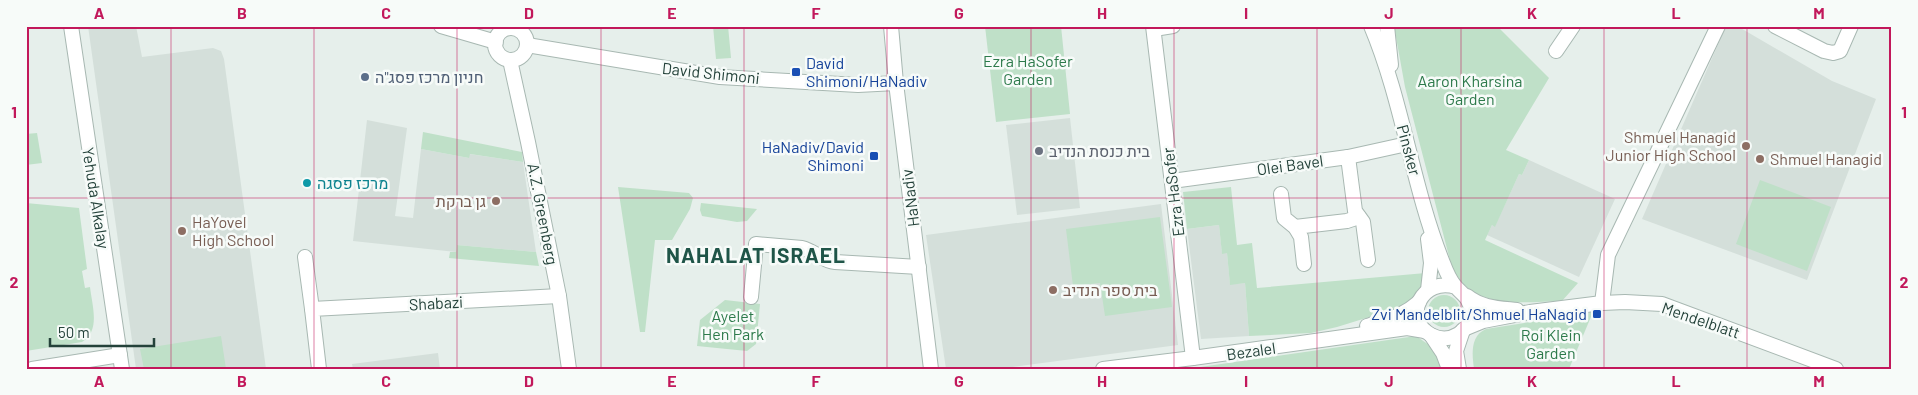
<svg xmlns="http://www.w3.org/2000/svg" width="1918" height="395" viewBox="0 0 1918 395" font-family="Barlow,Heebo,sans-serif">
<rect width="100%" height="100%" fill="#e6efeb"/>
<!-- built -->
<g fill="#d4dfda">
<path d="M88,26H136L142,57L213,48L221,51L224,59L266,369H136Z"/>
<path d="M1726,26H1737L1832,81L1876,99L1807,280L1642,219Z"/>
<path d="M1070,118L1080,208L1017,215L1006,125Z"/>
<path d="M367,120L407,128L395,216L413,218L421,149L469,158V154L523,162L536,252L457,245L456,252L353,241Z"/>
<path d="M1529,160L1615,199L1579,277L1487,235L1492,225L1495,226L1519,174L1522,175Z"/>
<path d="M1161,204L1178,345L998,369H946L926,235Z"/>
<path d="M1219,225L1222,253H1227L1230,284L1245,283L1249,336L1201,339L1187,229Z"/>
<path d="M438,353L440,369H353L352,364Z"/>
</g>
<!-- green -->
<g fill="#bfe0c8">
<path d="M713,26H728L731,58L716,59Z"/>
<path d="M985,26H1061L1070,114L996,122Z"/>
<path d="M1394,26H1497L1549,78L1506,150L1529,160L1522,175L1519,174L1495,227L1492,225L1485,240L1578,283L1562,301C1520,302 1470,311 1451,264L1405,87Z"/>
<path d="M423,132L522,152L523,162L470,154L469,158L421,149Z"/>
<path d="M37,133L42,163L26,165V134Z"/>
<path d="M1760,180L1831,207L1807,271L1736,244Z"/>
<path d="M618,187L689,193L693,198L690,209L672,240H655L645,332H640Z"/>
<path d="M1231,187L1237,245L1252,243L1257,288L1437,272V281L1405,306L1337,327L1311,333L1249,336L1245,283L1230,285L1227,253L1222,254L1219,225L1187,229L1183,192Z"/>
<path d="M26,203L79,208L87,269L82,271L85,288L90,287C92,305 101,331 82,342L26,351Z"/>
<path d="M701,203L757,209L747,221L737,222L702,216L700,210Z"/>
<path d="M1160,217L1172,307L1105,316L1100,283L1073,286L1066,229Z"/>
<path d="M457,245L536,252L539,266L449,258L450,252H456Z"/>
<circle cx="1444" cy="311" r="16"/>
<path d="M725,300L760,304L756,344L747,351L697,346L700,320Z"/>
<path d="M1593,312L1569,369H1474C1472,354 1470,336 1486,329Z"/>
<path d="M221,336L226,369H144L140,349Z"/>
<path d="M1416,336L1432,347L1443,369H1186Z"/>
</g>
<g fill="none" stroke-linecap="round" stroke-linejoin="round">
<defs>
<g id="minor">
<path d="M71,26L122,369"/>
<path d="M441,26L496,42"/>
<path d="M891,26L896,83L931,369"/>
<path d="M1153,26L1193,358"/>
<path d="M1371,26C1403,102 1412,186 1443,263C1446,271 1449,279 1455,286C1462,294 1470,298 1471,310C1472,331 1450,345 1431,335C1401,319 1422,276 1456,287"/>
<path d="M1387,26L1391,65"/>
<path d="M1775,26L1824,51L1833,53L1840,51L1851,26"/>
<circle cx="511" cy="44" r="16"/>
<path d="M1154,29L1173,26"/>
<path d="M527,45L720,77L858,85L896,83"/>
<path d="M1556,51L1573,26"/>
<path d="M510,60L528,142L559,296L569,369"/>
<path d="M1348,157L1355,211L1363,222L1368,260"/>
<path d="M1172,181L1348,157L1407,144"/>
<path d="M1281,194L1284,218L1295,227L1301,237L1304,264"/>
<path d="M1295,227L1347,221L1359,217"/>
<path d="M305,257L312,309"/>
<path d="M1428,290L1431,263L1428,239"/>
<path d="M1467,296C1482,308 1499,308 1517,310"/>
<path d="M751,297L756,244L802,248C814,251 823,261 835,262L919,267"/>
<path d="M1602,303L1608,255L1718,26"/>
<path d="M1367,326C1388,319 1402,317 1419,302"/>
<path d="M1466,328L1483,321L1530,312L1602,303L1625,302L1662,304L1836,369"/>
<path d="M1431,335L1443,353L1449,369"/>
<path d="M32,369L120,355"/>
<path d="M319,369L312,309L559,296"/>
<path d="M1103,369L1193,358L1407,328L1425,331"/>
<path d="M1459,369L1456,351L1463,330"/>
</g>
</defs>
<!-- minor casing -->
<use href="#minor" stroke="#a8b8b2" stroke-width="16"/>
<!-- minor -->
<use href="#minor" stroke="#fff" stroke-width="14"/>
</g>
<!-- grid -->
<path fill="none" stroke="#c2185b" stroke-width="1" stroke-opacity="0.55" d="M171,26V369M314,26V369M457,26V369M601,26V369M744,26V369M887,26V369M1031,26V369M1174,26V369M1317,26V369M1461,26V369M1604,26V369M1747,26V369M26,198H1892"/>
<!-- markers -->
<g fill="#1a4fb4" stroke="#f7fbf9" stroke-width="2">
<rect x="791" y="67" width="10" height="10" rx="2.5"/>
<rect x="869" y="151" width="10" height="10" rx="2.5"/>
<rect x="1592" y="309" width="10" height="10" rx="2.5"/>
</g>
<circle fill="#5c6f8a" stroke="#f7fbf9" stroke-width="2" cx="365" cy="77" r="5"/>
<g fill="#8d6e63" stroke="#f7fbf9" stroke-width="2">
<circle cx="1746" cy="146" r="5"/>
<circle cx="1760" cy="159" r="5"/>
<circle cx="496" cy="201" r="5"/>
<circle cx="182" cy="231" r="5"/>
<circle cx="1053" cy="290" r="5"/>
</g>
<circle fill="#6b7280" stroke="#f7fbf9" stroke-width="2" cx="1039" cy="151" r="5"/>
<circle fill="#0f9aa8" stroke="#f7fbf9" stroke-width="2" cx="307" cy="183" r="5"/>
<g text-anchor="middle" stroke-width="5" stroke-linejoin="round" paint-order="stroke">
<!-- park labels -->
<g font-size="16" fill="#2d7a4b" stroke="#f7fbf9">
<text x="1028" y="67">Ezra HaSofer<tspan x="1028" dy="18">Garden</tspan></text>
<text x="1470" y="87">Aaron Kharsina<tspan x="1470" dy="18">Garden</tspan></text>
<text x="733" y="322">Ayelet<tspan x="733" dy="18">Hen Park</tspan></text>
<text x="1551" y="341">Roi Klein<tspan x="1551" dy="18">Garden</tspan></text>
</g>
<!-- transit labels -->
<g font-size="16" fill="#164399" stroke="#f7fbf9" text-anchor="end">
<text x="806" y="69" text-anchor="start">David<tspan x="806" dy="18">Shimoni/HaNadiv</tspan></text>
<text x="864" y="153">HaNadiv/David<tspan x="864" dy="18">Shimoni</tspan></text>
<text x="1587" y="320">Zvi Mandelblit/Shmuel HaNagid</text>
</g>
<!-- street labels -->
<g font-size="16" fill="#24423a" stroke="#f7fbf9">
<text transform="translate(711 73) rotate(6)" y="6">David Shimoni</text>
<text transform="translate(1409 150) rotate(75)" y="6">Pinsker</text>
<text transform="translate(1290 165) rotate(-8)" y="6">Olei Bavel</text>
<text transform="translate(1173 192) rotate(-97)" y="6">Ezra HaSofer</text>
<text transform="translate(96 198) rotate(81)" y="6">Yehuda Alkalay</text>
<text transform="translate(910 198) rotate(-97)" y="6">HaNadiv</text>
<text transform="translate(543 214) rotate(79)" y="6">A.Z. Greenberg</text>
<text transform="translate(436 303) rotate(-3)" y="6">Shabazi</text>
<text transform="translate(1701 320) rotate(19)" y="6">Mendelblatt</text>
<text transform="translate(1251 351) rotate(-8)" y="6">Bezalel</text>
</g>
<!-- service labels -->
<g font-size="16" fill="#4e5e75" stroke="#f7fbf9" text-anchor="start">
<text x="375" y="83">חניון מרכז פסג"ה</text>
</g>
<!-- education labels -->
<g font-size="16" fill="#785e54" stroke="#f7fbf9" text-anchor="start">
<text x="1736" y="143" text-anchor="end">Shmuel Hanagid<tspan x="1736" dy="18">Junior High School</tspan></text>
<text x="1770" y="165">Shmuel Hanagid</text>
<text x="486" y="207" text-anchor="end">גן ברקת</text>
<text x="192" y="228">HaYovel<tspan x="192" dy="18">High School</tspan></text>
<text x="1063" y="296">בית ספר הנדיב</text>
</g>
<!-- worship labels -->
<g font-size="16" fill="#5b616d" stroke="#f7fbf9" text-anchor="start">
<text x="1049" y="157">בית כנסת הנדיב</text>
</g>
<!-- culture labels -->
<g font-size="16" fill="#0d838f" stroke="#f7fbf9" text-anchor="start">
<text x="317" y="189">מרכז פסגה</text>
</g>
<!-- district labels -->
<g font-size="21" font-weight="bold" letter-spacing="1" fill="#1f5548" stroke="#f7fbf9">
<text x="756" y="263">NAHALAT ISRAEL</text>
</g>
</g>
<!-- border -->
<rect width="1918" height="395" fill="none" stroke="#f7fbf9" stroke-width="55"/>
<!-- scale -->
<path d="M50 338v8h104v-8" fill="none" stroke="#24423a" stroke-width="2.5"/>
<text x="58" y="338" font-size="15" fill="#24423a" stroke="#f7fbf9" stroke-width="4" paint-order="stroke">50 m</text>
<rect x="28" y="28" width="1862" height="340" fill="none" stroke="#c2185b" stroke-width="2"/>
<g font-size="16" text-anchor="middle" font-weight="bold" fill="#c2185b">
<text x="99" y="19">A</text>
<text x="242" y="19">B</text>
<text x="386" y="19">C</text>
<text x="529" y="19">D</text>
<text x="672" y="19">E</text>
<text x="816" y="19">F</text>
<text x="959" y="19">G</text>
<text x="1102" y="19">H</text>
<text x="1246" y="19">I</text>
<text x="1389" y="19">J</text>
<text x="1532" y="19">K</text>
<text x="1676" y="19">L</text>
<text x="1819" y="19">M</text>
<text x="14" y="118">1</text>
<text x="1904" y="118">1</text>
<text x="14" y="288">2</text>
<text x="1904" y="288">2</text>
<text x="99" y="387">A</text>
<text x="242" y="387">B</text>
<text x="386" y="387">C</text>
<text x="529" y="387">D</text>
<text x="672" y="387">E</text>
<text x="816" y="387">F</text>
<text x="959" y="387">G</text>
<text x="1102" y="387">H</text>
<text x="1246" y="387">I</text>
<text x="1389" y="387">J</text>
<text x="1532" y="387">K</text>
<text x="1676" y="387">L</text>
<text x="1819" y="387">M</text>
</g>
</svg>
